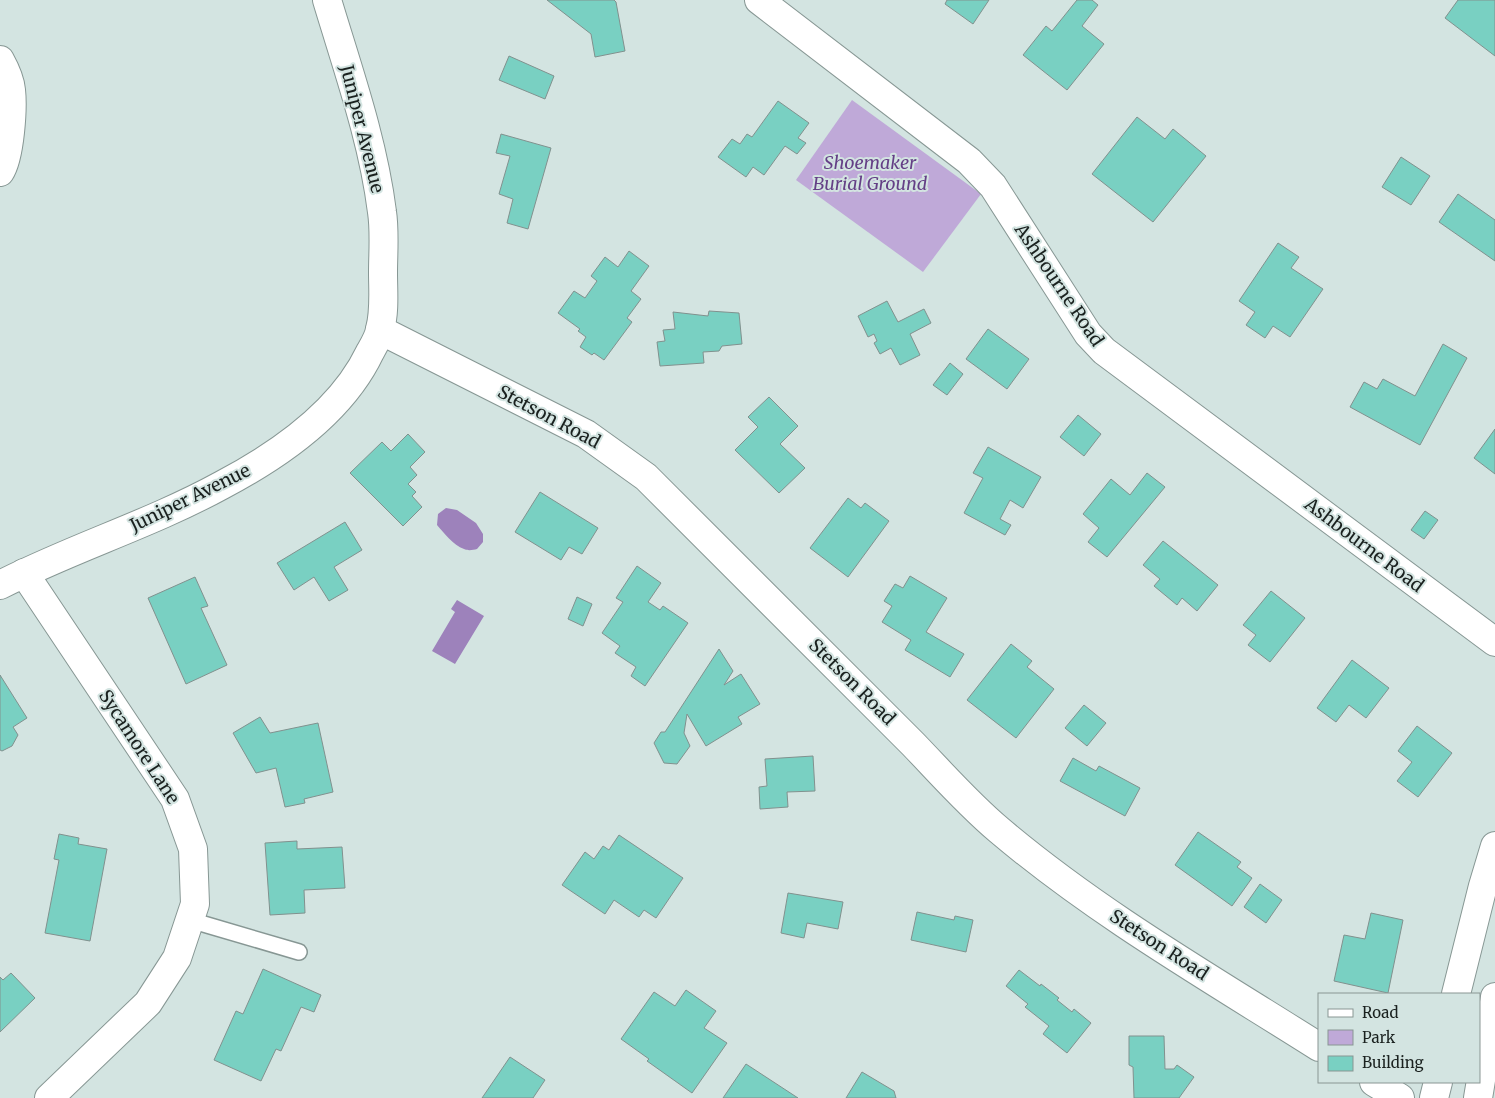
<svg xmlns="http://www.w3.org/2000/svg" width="1495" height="1098" viewBox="0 0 1495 1098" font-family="Merriweather,serif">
<rect width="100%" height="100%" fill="#d3e4e1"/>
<!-- green -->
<path fill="#bfa9d8" d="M852,100L981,194L923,272L796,180Z"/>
<!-- water -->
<g fill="#9d82bb">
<path d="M446,508L457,510L476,523L483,534V542L477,549C473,550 468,551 464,549C453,545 444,533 437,525L438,514Z"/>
<path d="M457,600L484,616L455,664L432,651L455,612L451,609Z"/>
</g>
<!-- building -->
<g fill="#79d0c2" stroke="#81918e">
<path d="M547,0H614L616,2L625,51L595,57L591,34Z"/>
<path d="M947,0H989L973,24L945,4Z"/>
<path d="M1077,0H1092L1098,5L1082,26L1104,44L1067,90L1023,55L1046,26L1052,31Z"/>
<path d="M1458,0H1495V56L1445,18Z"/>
<path d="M509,56L554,76L545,99L499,80Z"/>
<path d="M778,101L809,123L798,138L806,143L797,154L785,146L764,175L753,167L746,177L718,157L732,139L740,144L747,134L752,137Z"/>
<path d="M1137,117L1165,139L1173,129L1206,156L1153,222L1092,174Z"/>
<path d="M501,134L551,148L528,229L507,223L513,199L499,194L510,156L496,153Z"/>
<path d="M1401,157L1430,176L1411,205L1382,187Z"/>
<path d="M1458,194L1495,220V261L1439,222Z"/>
<path d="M1278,243L1299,257L1291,268L1323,289L1290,337L1273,326L1265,338L1246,325L1255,312L1239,301Z"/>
<path d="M629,251L649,266L631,291L641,299L627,318L632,322L604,360L594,353L592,355L580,347L586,337L578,331L580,329L558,313L574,291L585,298L597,281L591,276L605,257L618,267Z"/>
<path d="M887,301L898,322L924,309L931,323L910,334L920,355L900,365L891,348L880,354L874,343L877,341L874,334L868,337L858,316Z"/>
<path d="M709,311L739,313L742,344L722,346L719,351L703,352L704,363L660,366L657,342L665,341L663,330L675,329L673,312L708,316Z"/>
<path d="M988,329L1029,359L1007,389L966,359Z"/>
<path d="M1443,344L1467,358L1420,445L1350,407L1364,382L1377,389L1383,379L1415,396Z"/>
<path d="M950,363L963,374L947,395L933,385Z"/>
<path d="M769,397L798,426L780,444L805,468L779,493L735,450L758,427L748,417Z"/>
<path d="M1078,415L1101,434L1084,456L1060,437Z"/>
<path d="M1495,429V474L1474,458Z"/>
<path d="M408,434L425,452L410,467L417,475L408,484L416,492L412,496L422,507L403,526L350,473L382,442L391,451Z"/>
<path d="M988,447L1041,477L1023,508L1010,500L1000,519L1011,525L1005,535L964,513L983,478L973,473Z"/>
<path d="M1147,473L1165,487L1107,557L1088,542L1099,528L1083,514L1111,479L1130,495Z"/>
<path d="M540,492L598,528L582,554L569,547L561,560L515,532Z"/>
<path d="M848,498L861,508L865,503L889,521L848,577L810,548Z"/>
<path d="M1425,511L1438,520L1424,539L1411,530Z"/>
<path d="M345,522L362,550L334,567L348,590L329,601L314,577L294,590L277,563Z"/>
<path d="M1163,541L1218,585L1197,611L1182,598L1177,605L1154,586L1160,579L1143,565Z"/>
<path d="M637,566L661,583L648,602L660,610L663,606L688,623L645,686L631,676L636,667L615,653L620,646L602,633L623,602L616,598Z"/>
<path d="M910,576L947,598L926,632L964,654L950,677L905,650L911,640L882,622L892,606L884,601L895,584L903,588Z"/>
<path d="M195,577L208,606L201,608L227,665L186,684L148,598Z"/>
<path d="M1271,591L1305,618L1270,662L1248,645L1256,635L1243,625Z"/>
<path d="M577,597L592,604L583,626L568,619Z"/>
<path d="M1011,644L1032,661L1027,667L1054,689L1016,738L967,700Z"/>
<path d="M719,649L733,671L724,685L741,674L760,704L738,717L742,724L706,746L687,714L684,733L690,746L677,764L664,763L654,743L661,732H665Z"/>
<path d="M1352,660L1389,688L1366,718L1349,705L1336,722L1317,708Z"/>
<path d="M0,675L27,718L13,727L18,735L12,746L2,751L0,750Z"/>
<path d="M1084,705L1106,723L1087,746L1065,728Z"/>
<path d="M260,717L270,733L318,723L333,792L304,799L305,803L285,807L276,768L256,773L233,733Z"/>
<path d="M1417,726L1452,753L1418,797L1397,781L1412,762L1398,751Z"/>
<path d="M813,756L815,791L787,792L788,807L760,809L759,787L767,786L765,759Z"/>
<path d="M1073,758L1096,771L1099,766L1140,788L1125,816L1060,781Z"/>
<path d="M1198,832L1241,862L1237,867L1252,878L1232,906L1175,865Z"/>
<path d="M59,834L79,838L78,844L107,849L90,941L45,933L59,860L54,859Z"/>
<path d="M619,835L683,878L656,918L644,910L639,917L614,900L605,914L562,885L585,852L594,859L603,846L609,850Z"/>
<path d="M297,841V849L342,847L345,888L304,890L305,913L270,915L265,843Z"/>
<path d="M1260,884L1282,900L1266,923L1244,907Z"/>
<path d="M788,893L843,902L838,929L807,923L804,938L781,933Z"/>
<path d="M917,912L954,920L955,916L973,920L966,952L911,940Z"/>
<path d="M1371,913L1403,920L1388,993L1334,981L1344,935L1365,939Z"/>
<path d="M263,969L321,995L314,1012L301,1007L281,1051L276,1049L261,1081L214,1060L236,1011L243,1014Z"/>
<path d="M1019,970L1040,986L1041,984L1059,998L1057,1000L1072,1012L1074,1009L1091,1023L1067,1053L1043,1034L1049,1026L1025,1007L1028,1004L1006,986Z"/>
<path d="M11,973L35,998L0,1032V977L3,980Z"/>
<path d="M686,990L716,1011L704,1028L727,1043L692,1093L647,1061L649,1059L621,1039L654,992L675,1006Z"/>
<path d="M1129,1036H1164L1165,1069H1174L1177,1065L1194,1077L1179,1098H1134L1133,1067L1129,1065Z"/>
<path d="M510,1057L545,1080L533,1098H482Z"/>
<path d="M746,1064L798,1098H723Z"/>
<path d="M862,1072L894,1091L896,1098H846Z"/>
</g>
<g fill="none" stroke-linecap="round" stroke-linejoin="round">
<defs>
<path id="service" d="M190,920L299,952"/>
<g id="minor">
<path d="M759,0L969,161L993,186L1088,334L1104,351L1495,642"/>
<path d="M0,60C5,69 10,79 11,90C13,108 10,157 0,172"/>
<path d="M380,330L586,434L646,477L913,744C941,773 968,804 999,830C1097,913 1210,978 1319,1047"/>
<path d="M24,573L175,799L193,849L195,904L177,958L148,1003L49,1098"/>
<path d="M0,585C72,548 151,524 222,485C279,455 342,411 370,352C374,345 379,337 380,329C385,311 383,291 383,273C383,253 385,232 382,212C373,140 348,70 327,0"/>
<path d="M1374,1082L1400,1098"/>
</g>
<g id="trunk">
<path d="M1456,994L1483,886L1495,846"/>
<path d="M1434,1098L1438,1082"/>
<path d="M1478,1098L1495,997"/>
</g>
</defs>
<!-- service casing -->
<use href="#service" stroke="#879794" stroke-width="18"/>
<!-- minor casing -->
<use href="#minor" stroke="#879794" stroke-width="30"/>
<!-- trunk casing -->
<use href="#trunk" stroke="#879794" stroke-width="30"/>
<!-- service -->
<use href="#service" stroke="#fff" stroke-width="15"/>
<!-- minor -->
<use href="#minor" stroke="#fff" stroke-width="28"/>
<!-- trunk -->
<use href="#trunk" stroke="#fff" stroke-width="28"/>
</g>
<g text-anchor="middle" stroke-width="4" stroke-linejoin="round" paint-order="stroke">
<!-- street labels -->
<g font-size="18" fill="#1a211f" stroke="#d3e4e1">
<text transform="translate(362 129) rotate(76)" y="6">Juniper Avenue</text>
<text transform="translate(1059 285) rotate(56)" y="6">Ashbourne Road</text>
<text transform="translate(549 417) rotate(28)" y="6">Stetson Road</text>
<text transform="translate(190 498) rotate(-26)" y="6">Juniper Avenue</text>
<text transform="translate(1364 545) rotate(37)" y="6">Ashbourne Road</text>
<text transform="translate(852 682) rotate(45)" y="6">Stetson Road</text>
<text transform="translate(139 747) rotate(57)" y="6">Sycamore Lane</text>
<text transform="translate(1159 945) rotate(33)" y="6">Stetson Road</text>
</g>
<!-- park labels -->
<g font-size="18" font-style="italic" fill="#643f86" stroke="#d3e4e1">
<text x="870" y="169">Shoemaker<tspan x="870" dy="21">Burial Ground</tspan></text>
</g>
</g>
<!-- legend -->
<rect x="1318" y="993" width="162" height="90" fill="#d3e4e1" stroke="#899693"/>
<rect x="1328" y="1009" width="25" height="8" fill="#ffffff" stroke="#899693"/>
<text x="1362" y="1018" font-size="15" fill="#1a211f">Road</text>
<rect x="1328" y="1030" width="25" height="15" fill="#bfa9d8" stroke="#899693"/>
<text x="1362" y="1043" font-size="15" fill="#1a211f">Park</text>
<rect x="1328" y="1056" width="25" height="15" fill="#79d0c2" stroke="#899693"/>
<text x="1362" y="1068" font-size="15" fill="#1a211f">Building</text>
</svg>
